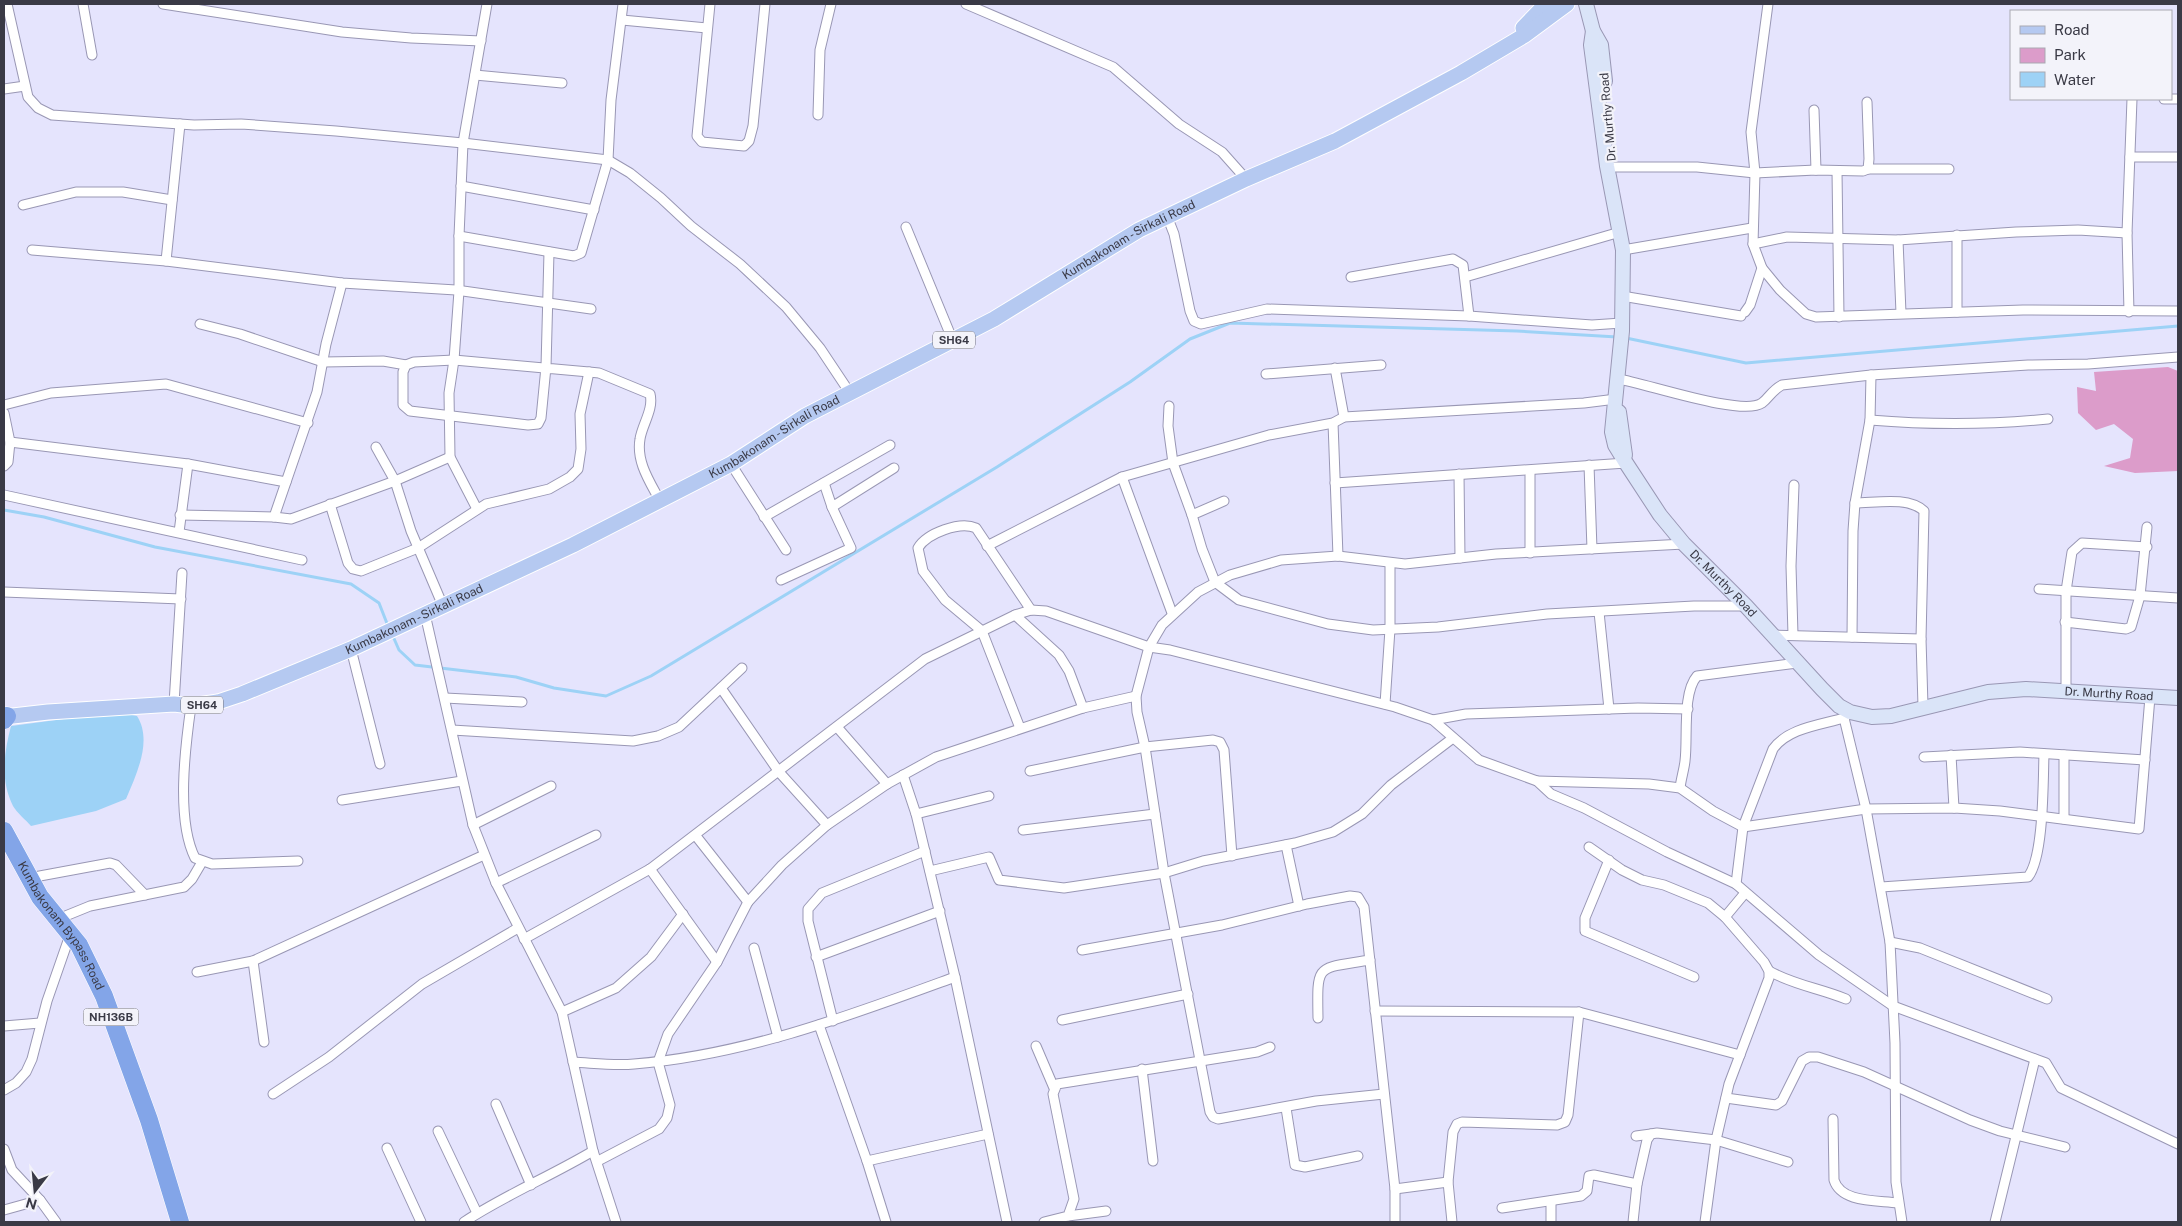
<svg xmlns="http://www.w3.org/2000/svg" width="2182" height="1226" viewBox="0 0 2182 1226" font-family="'Public Sans',sans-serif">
<rect width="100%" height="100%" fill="#e5e4fd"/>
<!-- green -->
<path fill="#dc9cca" d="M2168,367L2178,371V471L2135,473L2104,466L2130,458L2133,439L2114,424L2096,430L2078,413L2077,387L2096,391L2094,372Z"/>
<!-- water -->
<path fill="#9dd2f6" d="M116,712L137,716C153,741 136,775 126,799L96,811L31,826C26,820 17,813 13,806C0,780 4,753 11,726Z"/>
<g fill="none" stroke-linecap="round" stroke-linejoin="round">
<!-- stream -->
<g stroke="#9dd2f6" stroke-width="3">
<path d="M1626,338L1746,363L2178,326"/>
<path d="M4,510L44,517L155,547L351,584L379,603L388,626"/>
<path d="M392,634L399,650L415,665L516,677L554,688L606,696L651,676L997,467L1130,382L1190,339L1230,323L1517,331L1617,337"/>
</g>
<defs>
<g id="street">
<path d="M7,4L28,97L38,108L52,115L194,125L241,124L336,131L463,143L608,160L630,173L661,198L691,226L740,264L786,307L820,348L850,393"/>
<path d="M83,4L92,55"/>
<path d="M163,4L342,32L411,38L481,41"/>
<path d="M710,4L697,136L702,142L744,146L749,141L753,126L765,4"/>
<path d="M966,4L1113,67L1179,124L1222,152L1246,179"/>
<path d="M1768,4L1751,132L1755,173L1753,244L1762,268L1780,290L1806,314L1816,317L2023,310L2178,311"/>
<path d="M622,20L707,28"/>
<path d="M475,75L562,83"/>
<path d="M4,89L25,86"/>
<path d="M2164,99H2178"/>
<path d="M1814,110L1816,170"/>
<path d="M818,115L820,50L831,4"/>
<path d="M2130,157H2178"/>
<path d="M1613,167H1697L1755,173L1816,170L1863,171L1868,169L1869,159L1867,102"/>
<path d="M1868,169H1949"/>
<path d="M1837,171L1839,317"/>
<path d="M461,186L594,210"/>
<path d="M23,205L76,192H123L172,200"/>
<path d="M1167,216L1174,234L1190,311L1194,321L1201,324L1267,309L1469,316L1592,325L1622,323"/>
<path d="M906,227L953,341"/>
<path d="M459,236L574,256L581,253L608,160L611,100L623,4"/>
<path d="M1898,240L1901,313"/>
<path d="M1753,244L1787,237L1898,240L2016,232L2078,230L2127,233"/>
<path d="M32,250L166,261L342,283L456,290L591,309"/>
<path d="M1623,250L1752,228"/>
<path d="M549,252L546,367L541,418L538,424L528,425L410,411L403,405V372L406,365L414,362L454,360L589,372L599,373L650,394C654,409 642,425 640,439C636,462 650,482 660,501"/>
<path d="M166,261L180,124"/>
<path d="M1351,277L1453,259L1463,265L1469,316"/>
<path d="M1465,277L1620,232"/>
<path d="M1622,296L1741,316"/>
<path d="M1745,312L1750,305L1762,268"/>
<path d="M1957,312V235"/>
<path d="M2129,312L2127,233L2132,99"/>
<path d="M200,324L240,334L323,362L383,361L406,365"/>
<path d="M1335,368L1344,417"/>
<path d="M1266,374L1381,365"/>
<path d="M1618,379C1645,383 1742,417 1762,403C1769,398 1771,391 1782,385L1871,375L2028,365L2088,364L2178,357"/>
<path d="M4,405L51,393L166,384L308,423"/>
<path d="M1169,406L1168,426L1173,463L1192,515L1202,549L1215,582L1239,600L1328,624L1373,630L1438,627L1547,614L1694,606H1746"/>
<path d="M4,413L10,442L8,462L4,466"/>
<path d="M1870,420C1930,425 1988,425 2048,419"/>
<path d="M1333,423L1338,556"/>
<path d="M10,442L188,464L286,482"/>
<path d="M376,447L395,481L411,531L443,606"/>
<path d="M731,464L786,550"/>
<path d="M1589,465L1592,549"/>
<path d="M1459,474L1460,558"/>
<path d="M1122,477L1172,613"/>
<path d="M824,483L832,507L894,468"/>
<path d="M1335,483L1626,463"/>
<path d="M4,495L302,560"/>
<path d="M1855,503C1875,503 1908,496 1924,511L1921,639L1923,706"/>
<path d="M330,504L348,563L353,569L361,571L418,548L486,504L549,489L570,477L578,469L581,449L580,414L589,372"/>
<path d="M477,509L450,457L449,393L454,360L459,291V236L463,143L487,4"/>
<path d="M180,515L274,517L291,519L395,481L450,457"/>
<path d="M1192,515L1224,501"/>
<path d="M274,517L317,392L326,344L342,283"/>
<path d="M764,517L890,445"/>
<path d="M179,532L188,464"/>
<path d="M987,546L1122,477L1269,435L1333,423L1344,417L1584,403L1616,399"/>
<path d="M1530,553V471"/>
<path d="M781,580L851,548L832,507"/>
<path d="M2039,589L2178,598"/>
<path d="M4,592L181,599"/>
<path d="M1599,612L1609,709"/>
<path d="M425,614L473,825L496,883L562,1012L593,1151L616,1222"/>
<path d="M1015,615L1059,655L1069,671L1083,708"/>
<path d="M2065,622L2126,629L2131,627L2140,596L2147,527"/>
<path d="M1771,635L1921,639"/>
<path d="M1793,635L1791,566L1794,485"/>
<path d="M1852,637L1853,531L1855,503L1870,420L1871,375"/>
<path d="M351,649L380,764"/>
<path d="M721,688L779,772L827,825"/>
<path d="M2066,691V591L2072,552L2082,543L2147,547"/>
<path d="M445,698L522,702"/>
<path d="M174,704L182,573"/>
<path d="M1385,704L1390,629V563"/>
<path d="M191,706C185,748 176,820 195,858L212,864L298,861"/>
<path d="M1850,712L1844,718L1866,809L1890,942L1895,1043L1896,1182L1902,1222"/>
<path d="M1433,720L1466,714L1638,708L1688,709"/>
<path d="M837,727L887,784"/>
<path d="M1020,728L982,631L945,600L923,571L918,548C927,533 960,521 976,528L1031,610"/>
<path d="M452,730L633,741L658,736L679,727L742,668"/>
<path d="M1951,755L1954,808"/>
<path d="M1924,757L2020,752L2145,760"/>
<path d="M1030,771L1145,747L1213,740L1220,742L1224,750L1232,856"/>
<path d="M903,775L916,814L955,977L1007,1222"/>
<path d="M1537,781L1649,784L1680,788L1713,811L1743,827L1866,809L1954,808L2000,811L2139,829L2150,697"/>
<path d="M1680,788C1681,779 1684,770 1685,761C1688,738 1682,693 1697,676L1797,663"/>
<path d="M342,800L462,781"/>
<path d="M916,814L989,796"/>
<path d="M2064,819V755"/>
<path d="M473,825L551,786"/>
<path d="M1023,830L1155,814"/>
<path d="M696,836L748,902"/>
<path d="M1286,845L1299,906"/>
<path d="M1589,847L1622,870L1642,880L1664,885L1708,903L1725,917"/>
<path d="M1609,860L1585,918V931L1694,977"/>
<path d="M650,869L717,962"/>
<path d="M930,871L989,857L999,880L1064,888L1164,873L1203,861L1295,843L1333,832L1362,814L1391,785L1453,738"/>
<path d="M29,878L110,863L116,865L145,895"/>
<path d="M496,883L596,835"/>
<path d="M1736,884L1743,827L1773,749C1788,728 1820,725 1844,718"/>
<path d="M1881,887L2028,877C2044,857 2043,781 2044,754"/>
<path d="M58,919L90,906L184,887L192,879L202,862"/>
<path d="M524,939L650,869L925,659L1015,615L1031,610L1046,611L1149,647L1170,650L1395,707L1433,720L1479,760L1537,781L1551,794L1584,808L1667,852L1736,884L1819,955L1893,1006L2046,1063L2061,1088L2178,1144"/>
<path d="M1890,942L1920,948L2047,999"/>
<path d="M754,948L778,1037"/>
<path d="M1082,950L1222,925L1307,904L1350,896L1358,897L1364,907L1395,1189V1222"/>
<path d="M816,957L940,911"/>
<path d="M253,961L264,1042"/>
<path d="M1769,971C1794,985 1819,988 1846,999"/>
<path d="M197,972L253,961L484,855"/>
<path d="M1375,1011L1579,1012L1740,1055"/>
<path d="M562,1012L616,988L651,957L683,914"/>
<path d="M1318,1018C1317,962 1316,969 1370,960"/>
<path d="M1062,1020L1188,994"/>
<path d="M833,1021L808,921V909L822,893L925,851"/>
<path d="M819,1025L867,1161L886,1222"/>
<path d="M4,1026L40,1023"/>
<path d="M1036,1046L1054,1088"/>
<path d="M573,1062C593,1063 614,1066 634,1064C746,1055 851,1015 955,977"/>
<path d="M1142,1069L1153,1161"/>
<path d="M4,1090L16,1083L26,1072L32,1059L47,1001L70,935"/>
<path d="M273,1094L329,1057L422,984L518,928"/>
<path d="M1384,1094L1316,1101L1218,1119L1213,1117L1210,1112L1164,873L1145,747L1137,712L1136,696L1149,647L1162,625L1198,592L1230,575L1281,560L1338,556L1405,564L1496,554L1684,544"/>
<path d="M1726,1098L1776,1105L1782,1101L1802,1061L1809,1057H1818L1864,1072L1970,1120L2000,1131L2065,1147"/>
<path d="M496,1104L531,1185"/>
<path d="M1286,1108L1295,1165L1305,1167L1358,1156"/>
<path d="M1833,1119L1834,1180C1841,1203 1877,1200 1898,1203"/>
<path d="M438,1131L477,1213"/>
<path d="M1636,1136L1651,1134"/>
<path d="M387,1148L421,1222"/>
<path d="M4,1149L12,1170L40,1200L56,1222"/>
<path d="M598,1161L659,1129L667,1118L670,1105L658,1062L668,1034L717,962L748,902L782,865L827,825L887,784L936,757L1083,708L1136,696"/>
<path d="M867,1161L988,1134"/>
<path d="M1395,1189L1448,1182"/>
<path d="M1502,1208L1581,1196L1587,1191L1589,1176L1594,1175L1637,1184"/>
<path d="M4,1210L40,1200"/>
<path d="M1068,1216L1106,1211"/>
<path d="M464,1222C505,1195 551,1176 593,1151"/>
<path d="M1044,1222L1068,1216L1074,1199L1053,1094L1057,1084L1257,1052L1270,1047"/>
<path d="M1452,1222L1448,1182L1453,1132L1457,1124L1462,1122L1557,1125L1565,1122L1568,1115L1579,1012"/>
<path d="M1551,1222V1201"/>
<path d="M1633,1222L1637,1184L1647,1140L1651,1134L1657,1133L1716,1140L1788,1162"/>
<path d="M1705,1222L1716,1140L1729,1084L1769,978V971L1764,962L1725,917L1745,893"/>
<path d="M1995,1222L2035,1059"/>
</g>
<g id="secondary">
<path d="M1586,4L1593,31L1601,45L1605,81"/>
<path id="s1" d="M1593,31L1591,45L1607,166L1623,250L1622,331L1612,432L1615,445L1626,463L1660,515L1684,544L1746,606L1822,689L1839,706L1850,712L1872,717L1891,716L1988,692L2026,689L2178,698"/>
<path d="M1619,412L1625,455"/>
</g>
<g id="primary">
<path d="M1523,28L1546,4"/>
<path id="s2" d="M4,717L48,712L174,704L191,706L218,702L242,694L351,649L573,545L731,464L805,416L994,319L1139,230L1246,179L1335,141L1461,73L1525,35L1567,4"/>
</g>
<g id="highway">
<path d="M4,720L7,716"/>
<path id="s3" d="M4,831L40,897L79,945L104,996L149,1120L180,1222"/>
</g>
</defs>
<!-- street casing -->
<use href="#street" stroke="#9997b4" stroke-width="11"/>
<!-- secondary casing -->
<use href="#secondary" stroke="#9997b4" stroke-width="16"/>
<!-- primary casing -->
<use href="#primary" stroke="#fff" stroke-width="17"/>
<!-- highway casing -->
<use href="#highway" stroke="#fff" stroke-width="19"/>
<!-- street -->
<use href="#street" stroke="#fff" stroke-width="9"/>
<!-- secondary -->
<use href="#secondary" stroke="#dae4f8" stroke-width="14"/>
<!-- primary -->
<use href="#primary" stroke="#b5c9f1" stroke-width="15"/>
<!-- highway -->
<use href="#highway" stroke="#83a5e8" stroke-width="18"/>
</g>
<g text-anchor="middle" stroke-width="4.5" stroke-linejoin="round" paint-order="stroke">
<!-- shield labels -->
<g fill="#f3f3fa" stroke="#72727c" stroke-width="1">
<rect x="933" y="331.5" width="42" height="17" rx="4"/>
<rect x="181" y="696.5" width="42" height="17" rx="4"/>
<rect x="83.5" y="1008.5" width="55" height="17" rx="4"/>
</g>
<g font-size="11" font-weight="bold" fill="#3a3a46">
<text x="954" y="344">SH64</text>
<text x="202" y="709">SH64</text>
<text x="111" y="1021">NH136B</text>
</g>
<!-- street labels -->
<g font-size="12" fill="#3a3a46" stroke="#f3f3fa">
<text transform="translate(1608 117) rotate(-95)" y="4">Dr. Murthy Road</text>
<text dy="4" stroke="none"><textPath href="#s2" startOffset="1238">Kumbakonam - Sirkali Road</textPath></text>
<text dy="4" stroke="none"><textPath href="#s2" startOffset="832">Kumbakonam - Sirkali Road</textPath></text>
<text dy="4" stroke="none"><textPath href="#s1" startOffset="594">Dr. Murthy Road</textPath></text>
<text dy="4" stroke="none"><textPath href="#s2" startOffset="428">Kumbakonam - Sirkali Road</textPath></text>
<text dy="4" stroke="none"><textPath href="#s1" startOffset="1038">Dr. Murthy Road</textPath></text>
<text dy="4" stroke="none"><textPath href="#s3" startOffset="111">Kumbakonam Bypass Road</textPath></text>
</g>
</g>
<!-- border -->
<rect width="2182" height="1226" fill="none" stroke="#3a3a46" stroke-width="10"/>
<!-- legend -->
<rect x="2010" y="10" width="162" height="90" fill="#f3f3fa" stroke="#a9a9b2"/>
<rect x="2020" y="26" width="25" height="8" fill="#b5c9f1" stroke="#a9a9b2"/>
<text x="2054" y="35" font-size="15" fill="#3a3a46">Road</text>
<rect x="2020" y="48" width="25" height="15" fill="#dc9cca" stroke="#a9a9b2"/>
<text x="2054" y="60" font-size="15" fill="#3a3a46">Park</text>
<rect x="2020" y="72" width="25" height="15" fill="#9dd2f6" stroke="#a9a9b2"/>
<text x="2054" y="85" font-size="15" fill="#3a3a46">Water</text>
<!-- north arrow -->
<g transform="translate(35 1191) rotate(196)" stroke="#f3f3fa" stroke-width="4" paint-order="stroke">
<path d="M0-4L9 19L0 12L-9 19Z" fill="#3a3a46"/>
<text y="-8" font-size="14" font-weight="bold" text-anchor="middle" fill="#3a3a46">N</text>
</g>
</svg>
